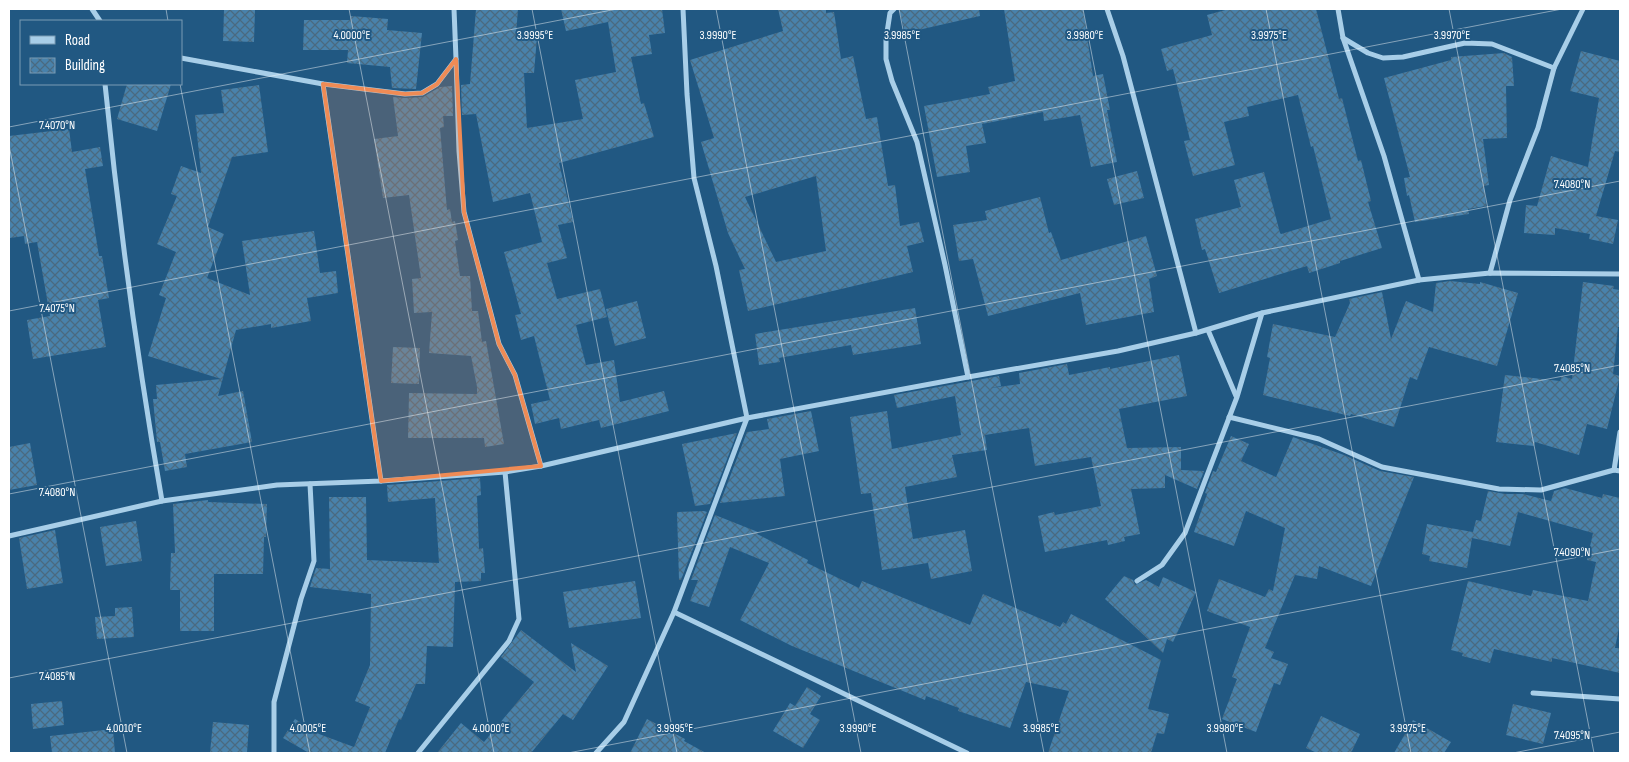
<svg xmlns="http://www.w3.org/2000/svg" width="1629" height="762" viewBox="0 0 1629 762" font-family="'Sofia Sans Condensed',sans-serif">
<defs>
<pattern id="building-cross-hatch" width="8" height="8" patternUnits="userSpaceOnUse" patternTransform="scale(1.25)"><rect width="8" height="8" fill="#4982ab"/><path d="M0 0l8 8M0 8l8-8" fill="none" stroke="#4a6a80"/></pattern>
</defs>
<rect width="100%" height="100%" fill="#215882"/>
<!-- building -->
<g fill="url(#building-cross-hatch)" fill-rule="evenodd">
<path d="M224,9H255L254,42L223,41Z"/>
<path d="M476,9H518L516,35L537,37L534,73H524L527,128L583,119L575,80L616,72L608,22L566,31L561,9H662L665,33L649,35L652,54L631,57L641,104L644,103L654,137L559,163L573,222L558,225L567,258L547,263L557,299L600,289L607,317L576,325L586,365L614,360L620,402L664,391L669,411L601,428L599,420L561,429L559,418L535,424L531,404L550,400L534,336L521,340L515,315L521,314L504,252L542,242L530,193L493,202L476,114L462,115L461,85L470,84Z"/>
<path d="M778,9H826V13L834,12L841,59L853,56L866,119L877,117L888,186L895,185L900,226L919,222L924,242L907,246L913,272L748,311L739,270L745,269L728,233L701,142L714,138L690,60L783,31ZM816,176L826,251L776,262L745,197Z"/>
<path d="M899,9H979L980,16L905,33Z"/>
<path d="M1004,9H1083L1093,76L1103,74L1110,110H1107L1117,162L1091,167L1080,115L1044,121L1043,112L982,124L986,143L966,146L970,172L937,177L924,106L990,94L988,87L1015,81Z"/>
<path d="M1229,9H1316L1339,99L1342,98L1358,161L1361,160L1371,201L1368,202L1382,248L1340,261V263L1309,273L1307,266L1219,293L1205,249L1202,250L1195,219L1241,207L1234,180L1264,172L1280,233L1281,234L1331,219L1313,146L1311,147L1298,95L1247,107L1249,116L1224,122L1235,165L1193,176L1184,141L1190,140L1173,69L1167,71L1161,49L1212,35L1207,15Z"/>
<path d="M351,16L388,19L387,30L422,33L416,89L392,88L390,67L347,63L348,50H303L304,20H350Z"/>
<path d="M1581,51L1620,61V152L1615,151L1596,216L1618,220L1613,244L1589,239L1590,234L1555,228V235L1524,233L1526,205L1537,206L1551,156L1588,167L1599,98L1570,91Z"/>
<path d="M1504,53L1512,57L1514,86H1506L1507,138L1483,139L1489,185L1484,186L1486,206L1468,209L1469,214L1415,222L1409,195L1407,196L1404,178L1410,177L1384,78L1451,60V57Z"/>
<path d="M127,84H171L157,131L117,119Z"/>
<path d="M259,85L268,152L232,157L208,227L224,234L207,278L250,295L242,241L314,231L320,273L336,271L338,293L307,298L311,321L271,328V324L236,330L218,396L243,391L252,442L185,454L187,467L165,471L160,442H157L153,399H157L156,385L221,379L148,356L166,298L159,295L176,252L157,244L177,196L171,194L181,166L201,173L195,115L224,113L221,90Z"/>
<path d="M452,86L453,116H443L444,127L440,128L447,210L450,209L452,222L455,221L458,240L455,241L460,276H470L472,311H478L482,342L486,341L504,444L485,447L484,438H408L409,393L477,394V387L471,356L429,353L432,312L414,313L412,279L421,278L409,195L383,198L374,139L398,136L393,97L405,98L423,97L440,87Z"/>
<path d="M69,129L72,152L100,147L103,166L85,169L99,256H102L109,298L98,300L106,347L33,359L27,320L50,316L37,242L25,244L24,236L10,238L9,228V136Z"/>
<path d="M1137,171L1144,198L1114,205L1107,179Z"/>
<path d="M1040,197L1049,233L1051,232L1061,260L1146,236L1157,276L1149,279L1154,312L1086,325L1080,293L988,316L973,259L959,261L953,225L987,220L985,211Z"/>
<path d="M1450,281L1480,284V282L1518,293L1497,366L1429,347L1417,380L1410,377L1394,427L1351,414L1350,416L1263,395L1270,358L1267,357L1273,324L1335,337L1350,303L1349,299L1382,292L1391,339L1406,301L1433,312L1436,283Z"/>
<path d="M1583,282L1614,286L1613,289L1620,290V327H1618L1613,374L1620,376L1607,429L1587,424L1579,455L1535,442L1534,446L1496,442L1505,375L1560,381L1562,376L1572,379Z"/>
<path d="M637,301L646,338L615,346L606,309Z"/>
<path d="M915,308L921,344L853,355L851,345L779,358L780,362L759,365L755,334Z"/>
<path d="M393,347L420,348L419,384L391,383Z"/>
<path d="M1179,355L1187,396L1119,409L1127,448L1181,447V470L1204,471L1197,489L1165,475V488L1131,489L1140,534L1124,537L1125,541L1108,545L1107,540L1045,552L1038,516L1054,512L1055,515L1101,506L1091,457L1035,466L1029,428L985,435L987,450L952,455L957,477L905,487L913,539L965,530L972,571L931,579L928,563L882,570L871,493L861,494L850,417L887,411L892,449L961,435L955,396L897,408L894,395L999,376L1001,386L991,388L1020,384L1019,373L1067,364L1069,375L1110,367V369Z"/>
<path d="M811,411L819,451L780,459L785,496L720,503L747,432L769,429L767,419Z"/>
<path d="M737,433L710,504L695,506L682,444Z"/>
<path d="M1231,436L1249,444L1241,461L1276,477L1293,437L1344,455L1380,471L1414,477L1371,586L1319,566L1317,579L1295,575L1265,648L1274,652L1271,658L1288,664L1280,685L1274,683L1256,732L1222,719L1237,679L1232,677L1250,627L1207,611L1219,579L1265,597L1269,589L1273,591L1285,528L1246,511L1234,546L1194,532L1207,494L1205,493L1213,471L1216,472Z"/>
<path d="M30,443L37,485L9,490V447Z"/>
<path d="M480,478L481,495L477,496L479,549L483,548L485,573H481V581L455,582L453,647L427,646L425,684H416L401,720L399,719L385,753H309L283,738L295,719L319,734L354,747L370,707L355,701L370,665L371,594L310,587L316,568L330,569L329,497H366L367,560L439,563L435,498L388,502L387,485Z"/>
<path d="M1565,488L1602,498L1603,494L1620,498V623L1615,648H1620V673L1552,658V662L1494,649L1490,663L1462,656L1463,653L1451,650L1468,581L1531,596L1533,590L1588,601L1596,562L1587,560L1593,533L1518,512L1510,546L1472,538L1467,568L1429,561L1430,556L1422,554L1427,524L1473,532L1476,520L1481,521L1488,491L1505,494H1523L1551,501L1554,491Z"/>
<path d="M208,500V502L267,504L266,537H264L263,574H214V631H180V590H170L171,553H175L173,504Z"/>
<path d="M704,511L707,512L681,580H679L677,512Z"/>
<path d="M715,515L758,532L757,534L808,560L807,563L859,588L862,581L970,625L983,594L1060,627L1063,622L1066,624L1071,614L1161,660L1148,709L1169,714L1164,734L1157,733L1151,753H1048L1069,691L1026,682L1010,728L958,711L959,708L926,696L925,700L792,646L740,620L769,563L730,547L709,607L690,601L698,580H691Z"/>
<path d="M136,521L142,561L106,566L100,527Z"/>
<path d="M55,530L63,583L27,589L19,538Z"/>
<path d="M1124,576L1133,580L1135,585L1146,580L1159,587L1163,577L1196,592L1173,642L1167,639L1163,653L1105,599Z"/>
<path d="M635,581L641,618L569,628L563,592Z"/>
<path d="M132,607L134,637L97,639L95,617L115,616V608Z"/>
<path d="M521,630L576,672L571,643L608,666L573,720L563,714L531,753H437L461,723L484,742L534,682L501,657Z"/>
<path d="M807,687L821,696L810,714L820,720L803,748L773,731L790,703L795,706Z"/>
<path d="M62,701L64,725L33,729L31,704Z"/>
<path d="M1513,704L1551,713L1543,744L1506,735Z"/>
<path d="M1321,716L1360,734L1351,753H1317L1306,748Z"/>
<path d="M647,719L685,739L684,741L706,753H630Z"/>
<path d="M1413,720L1451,742L1444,753H1394Z"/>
<path d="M213,722L249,725L247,753H210Z"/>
<path d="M113,729L115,753H52L50,736Z"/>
</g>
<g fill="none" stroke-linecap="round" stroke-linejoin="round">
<!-- street -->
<g stroke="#a8cee8" stroke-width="5">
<path d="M92,9L100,21"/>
<path d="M894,9L890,13L886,39V59L892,81L917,142L945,265L968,377"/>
<path d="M1107,9L1123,56L1196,333"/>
<path d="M1338,9L1343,38L1384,156L1419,280"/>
<path d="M1343,38L1368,53L1383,58L1403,57L1465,43L1492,44L1554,68"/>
<path d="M181,58L323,84L405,94L422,93L437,84L456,59L454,9"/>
<path d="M456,59L459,151L464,212L499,344L515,375L541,466"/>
<path d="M105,84C119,224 138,363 162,501"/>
<path d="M323,84L381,481"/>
<path d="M1490,273L1510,200L1538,128L1554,68L1583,9"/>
<path d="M1208,330L1236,396"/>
<path d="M1229,417L1319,439L1382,467L1499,489L1541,490L1614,470L1620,471"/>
<path d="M1614,470L1620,432"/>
<path d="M9,536L162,501L277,485L381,481L505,472L541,466L747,418L968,377L1118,351L1196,333L1262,313L1419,280L1490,273L1620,274"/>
<path d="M1137,581L1162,565L1185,533L1237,397L1262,313"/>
<path d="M674,612L967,753"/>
<path d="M1533,693L1620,699"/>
<path d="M274,753V702L301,599L314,561L310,484"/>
<path d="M418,753L509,641L519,619L505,472"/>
<path d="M596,753L624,722L674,612L747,418L716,266L694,178L687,94L683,9"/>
</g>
</g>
<!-- marked area -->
<path fill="#ef8b55" fill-opacity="0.2" stroke="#ef8b55" stroke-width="4" stroke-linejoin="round" d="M456,59L464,212L499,344L515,375L541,466L381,481L323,84L405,94L422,93L437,84Z"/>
<!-- ticks -->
<path fill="none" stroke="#fff" stroke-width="1" stroke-opacity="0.45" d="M166,9L168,21M349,9L494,753M532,9L677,753M716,9L861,753M899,9L1044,753M1083,9L1227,753M1266,9L1411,753M1449,9L1594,753M180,84L310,753M9,127L617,9M9,145L127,753M9,311L1562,9M9,494L1620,181M9,678L1620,365M568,753L1620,549M1513,753L1620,732"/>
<g font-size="12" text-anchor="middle" fill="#fff" stroke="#215882" stroke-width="4" stroke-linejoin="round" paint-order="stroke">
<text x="718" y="39">3.9990°E</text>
<text x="902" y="39">3.9985°E</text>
<text x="1085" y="39">3.9980°E</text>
<text x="352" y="39">4.0000°E</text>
<text x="535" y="39">3.9995°E</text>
<text x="1269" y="39">3.9975°E</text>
<text x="1452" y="39">3.9970°E</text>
<text x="57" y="129">7.4070°N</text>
<text x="1572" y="188">7.4080°N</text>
<text x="57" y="312">7.4075°N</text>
<text x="1572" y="372">7.4085°N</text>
<text x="57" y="496">7.4080°N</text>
<text x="1572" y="556">7.4090°N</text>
<text x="57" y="680">7.4085°N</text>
<text x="124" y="732">4.0010°E</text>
<text x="308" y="732">4.0005°E</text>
<text x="491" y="732">4.0000°E</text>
<text x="675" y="732">3.9995°E</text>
<text x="858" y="732">3.9990°E</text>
<text x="1041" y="732">3.9985°E</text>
<text x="1225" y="732">3.9980°E</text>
<text x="1408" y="732">3.9975°E</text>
<text x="1572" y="739">7.4095°N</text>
</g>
<!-- border -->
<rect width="1629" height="762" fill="none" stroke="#ffffff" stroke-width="20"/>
<!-- legend -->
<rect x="20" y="20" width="162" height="65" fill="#215882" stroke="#7a9bb4"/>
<rect x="30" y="36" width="25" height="8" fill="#a8cee8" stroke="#7a9bb4"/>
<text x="65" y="45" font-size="15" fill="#ffffff">Road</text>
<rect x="30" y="58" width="25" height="15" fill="url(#building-cross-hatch)" stroke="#7a9bb4"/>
<text x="65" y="70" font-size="15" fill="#ffffff">Building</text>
</svg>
